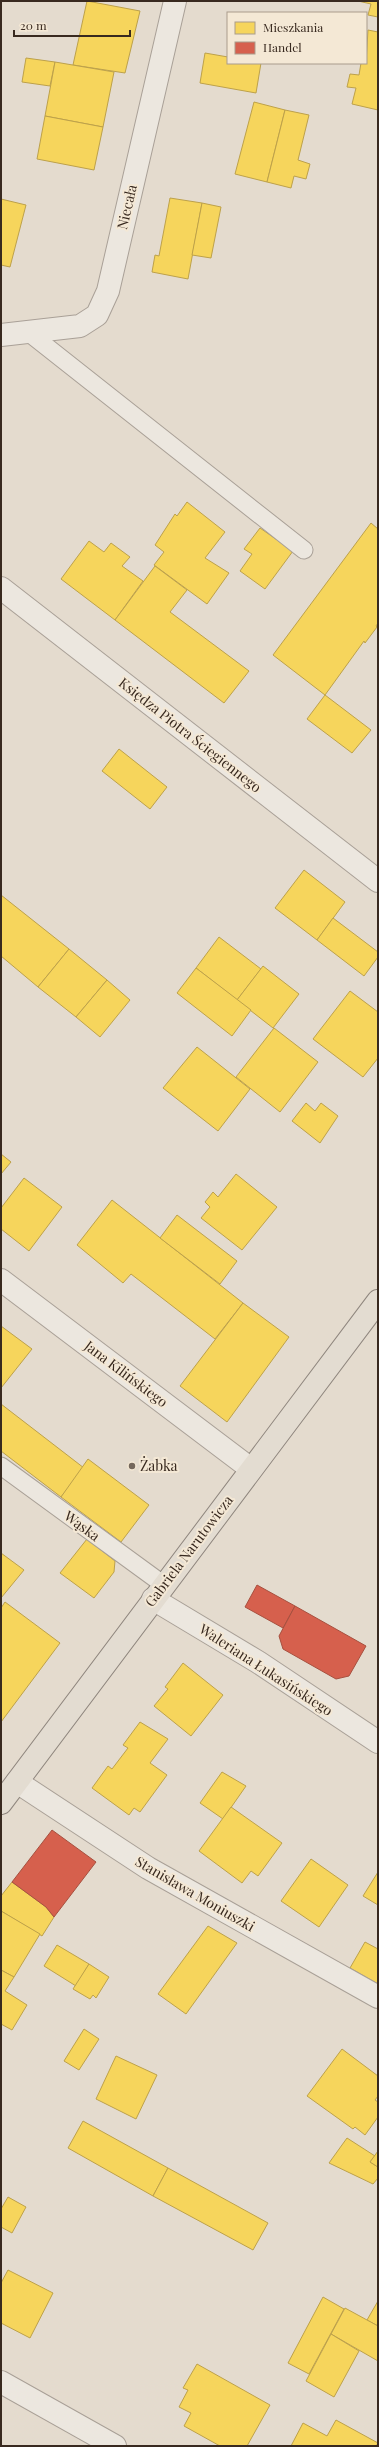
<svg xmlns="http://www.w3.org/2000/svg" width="379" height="2447" viewBox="0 0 379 2447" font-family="'Playfair Display',serif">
<rect width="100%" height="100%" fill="#e4dbce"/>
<!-- homes -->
<g fill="#f6d55c" stroke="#bda14a">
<path d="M87,1L140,11L125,73L73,65Z"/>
<path d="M358,1H378V17L368,15L371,4Z"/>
<path d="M368,30L378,32V110L352,104L356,88L347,87L350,74L359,75L361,63H366Z"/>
<path d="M205,53L228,57V63H261L256,93L200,83Z"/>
<path d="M26,58L55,62L50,86L22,82Z"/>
<path d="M55,62L114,72L103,127L45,116Z"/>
<path d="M254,102L285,110L267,182L235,174Z"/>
<path d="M285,110L309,115L298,160L310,164L306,179L294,176L291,188L267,182Z"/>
<path d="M45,116L103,127L94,170L37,159Z"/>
<path d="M170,198L202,203L188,279L152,272L155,255L159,256Z"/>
<path d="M1,199L26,205L10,267L1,265Z"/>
<path d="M202,203L221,207L211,258L192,255Z"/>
<path d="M187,502L225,532L205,558L229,573L207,604L154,565L164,552L155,545L175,514L177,516Z"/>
<path d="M371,523L378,529V623L376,626L377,627L365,643L364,641L325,695L273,655Z"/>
<path d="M260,528L293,551L265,589L240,571L252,554L244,549Z"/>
<path d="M89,541L104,552L111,543L130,557L122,566L143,581L115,620L61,579Z"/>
<path d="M155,566L187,590L170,612L249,671L224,703L115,620Z"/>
<path d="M325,695L371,730L352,753L307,719Z"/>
<path d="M119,749L167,787L150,809L102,771Z"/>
<path d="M304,870L345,902L317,940L275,908Z"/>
<path d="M1,895L69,949L38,987L1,956Z"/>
<path d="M333,918L378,952V957L364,976L317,940Z"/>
<path d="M219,937L261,969L237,1000L196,968Z"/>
<path d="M69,949L107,980L76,1017L38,987Z"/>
<path d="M263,966L299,994L273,1028L237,1000Z"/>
<path d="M196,968L251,1010L232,1036L177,993Z"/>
<path d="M107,980L130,1000L100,1037L76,1017Z"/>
<path d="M350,991L378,1012V1058L363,1077L313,1039Z"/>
<path d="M274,1028L318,1062L280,1112L236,1077Z"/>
<path d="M197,1047L250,1089L218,1131L163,1088Z"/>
<path d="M306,1103L315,1111L321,1103L338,1116L320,1143L292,1121Z"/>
<path d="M1,1154L11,1162L1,1174Z"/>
<path d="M236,1174L277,1207L242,1250L201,1218L210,1207L205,1202L213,1192L218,1197Z"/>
<path d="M24,1178L62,1207L29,1251L1,1229V1208Z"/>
<path d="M112,1200L243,1303L215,1339L131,1274L123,1283L77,1245Z"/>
<path d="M177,1215L237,1261L220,1284L160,1238Z"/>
<path d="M243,1303L289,1337L227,1422L180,1386Z"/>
<path d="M1,1326L32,1349L1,1388Z"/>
<path d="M1,1404L84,1468L61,1497L1,1451Z"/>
<path d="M88,1459L149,1505L121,1542L61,1497Z"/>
<path d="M87,1539L115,1561L114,1572L94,1598L60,1573Z"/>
<path d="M1,1553L24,1570L1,1598Z"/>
<path d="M5,1602L60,1643L1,1722V1608Z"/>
<path d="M183,1663L223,1695L191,1736L154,1706L168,1689L165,1687Z"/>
<path d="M140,1722L168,1739L150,1763L167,1775L140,1812L134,1808L129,1815L92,1788L108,1766L112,1769L128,1748L123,1745Z"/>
<path d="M222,1772L246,1786L223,1819L200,1803Z"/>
<path d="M231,1807L282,1843L258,1876L251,1871L242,1883L199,1851Z"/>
<path d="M311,1859L348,1885L319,1927L281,1901Z"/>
<path d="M378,1872V1905L363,1896Z"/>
<path d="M12,1882L46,1907L54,1917L42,1936L1,1911V1896Z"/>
<path d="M1,1911L40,1934L14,1977L1,1970Z"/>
<path d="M208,1926L237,1943L186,2014L158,1994Z"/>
<path d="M365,1942L378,1949V1984L350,1968Z"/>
<path d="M57,1945L89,1964L76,1986L44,1966Z"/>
<path d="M89,1964L109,1977L96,1998L93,1995L90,1999L73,1989Z"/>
<path d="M1,1970L14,1977L5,1991L27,2005L12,2030L1,2024Z"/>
<path d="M84,2029L99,2039L79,2070L64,2061Z"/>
<path d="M342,2049L378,2076V2096L375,2100L378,2102V2117L365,2135L355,2127L353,2129L307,2096Z"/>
<path d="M116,2056L157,2075L136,2119L96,2099Z"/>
<path d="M83,2121L168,2168L153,2196L68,2148Z"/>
<path d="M347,2138L375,2156L370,2162L378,2167V2178L373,2184L329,2163Z"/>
<path d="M378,2151V2167L370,2162Z"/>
<path d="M168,2168L268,2223L253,2250L153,2196Z"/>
<path d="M8,2197L26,2207L12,2233L1,2227V2209Z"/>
<path d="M8,2270L53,2293L30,2338L1,2323V2283Z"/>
<path d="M323,2297L344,2309L309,2374L288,2363Z"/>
<path d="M378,2301V2326L367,2320Z"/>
<path d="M345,2308L378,2326V2361L331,2334Z"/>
<path d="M331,2334L359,2351L334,2397L306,2381Z"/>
<path d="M197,2364L270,2405L247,2446H220L184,2426L191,2413L179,2407L188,2390L183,2388Z"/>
<path d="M336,2420L378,2443L376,2446H291L303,2423L327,2436Z"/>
</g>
<!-- shops -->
<g fill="#d6604d" stroke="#a7503f">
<path d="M257,1585L295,1606L283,1628L245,1607Z"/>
<path d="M295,1606L366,1646L349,1676L336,1679L283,1649L279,1636Z"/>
<path d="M52,1830L96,1862L54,1917L46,1907L12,1882Z"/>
</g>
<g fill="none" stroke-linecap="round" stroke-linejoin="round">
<defs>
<g id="service">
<path d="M28,332L304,550"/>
<path d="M1,1466L164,1585"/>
</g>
<g id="minor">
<path d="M1,335L80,326L97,315L108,291L175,1"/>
<path d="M1,588L378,881"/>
<path d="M1,1280L251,1469"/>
<path d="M153,1599L258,1662L378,1742"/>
<path d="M17,1782L148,1868L378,1997"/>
<path d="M1,2382L115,2446"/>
</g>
<path id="primary" d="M1,1803L378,1301"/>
</defs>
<!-- service casing -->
<use href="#service" stroke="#a9a097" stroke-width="19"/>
<!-- minor casing -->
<use href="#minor" stroke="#a9a097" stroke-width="24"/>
<!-- primary casing -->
<use href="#primary" stroke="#8f867e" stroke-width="24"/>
<!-- service -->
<use href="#service" stroke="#ece7df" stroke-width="17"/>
<!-- minor -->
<use href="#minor" stroke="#ece7df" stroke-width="22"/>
<!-- primary -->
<use href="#primary" stroke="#e3dcd1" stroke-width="22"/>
</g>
<!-- markers -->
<circle fill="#74675c" stroke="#f4e8d5" stroke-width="1.5" cx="132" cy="1466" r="4"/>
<g text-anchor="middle" stroke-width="4" stroke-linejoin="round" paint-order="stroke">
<!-- street labels -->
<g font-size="14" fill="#38291f" stroke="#f4e8d5">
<text transform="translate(127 207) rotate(-77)" y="5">Niecała</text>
<text transform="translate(190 735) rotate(38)" y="5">Księdza Piotra Ściegiennego</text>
<text transform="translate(126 1374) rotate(37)" y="5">Jana Kilińskiego</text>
<text transform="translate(82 1526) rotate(36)" y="5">Wąska</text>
<text transform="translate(189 1551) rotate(-53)" y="5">Gabriela Narutowicza</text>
<text transform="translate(266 1670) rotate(33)" y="5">Waleriana Łukasińskiego</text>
<text transform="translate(195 1894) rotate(30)" y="5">Stanisława Moniuszki</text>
</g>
<!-- poi labels -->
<g font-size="14" fill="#38291f" stroke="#f4e8d5" text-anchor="start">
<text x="140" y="1471">Żabka</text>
</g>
</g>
<!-- border -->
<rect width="379" height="2447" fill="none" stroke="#38291f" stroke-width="4"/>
<!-- legend -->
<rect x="227" y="12" width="140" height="52" fill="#f4e8d5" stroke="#a99c8c"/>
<rect x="235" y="22" width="20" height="12" fill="#f6d55c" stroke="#a99c8c"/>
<text x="263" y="32" font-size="12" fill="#38291f">Mieszkania</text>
<rect x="235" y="42" width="20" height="12" fill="#d6604d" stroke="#a99c8c"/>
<text x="263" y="52" font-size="12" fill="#38291f">Handel</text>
<!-- scale -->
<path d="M14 30v6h116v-6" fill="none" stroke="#38291f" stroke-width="2"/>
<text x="20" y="30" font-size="12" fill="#38291f" stroke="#f4e8d5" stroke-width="3" paint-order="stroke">20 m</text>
</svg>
